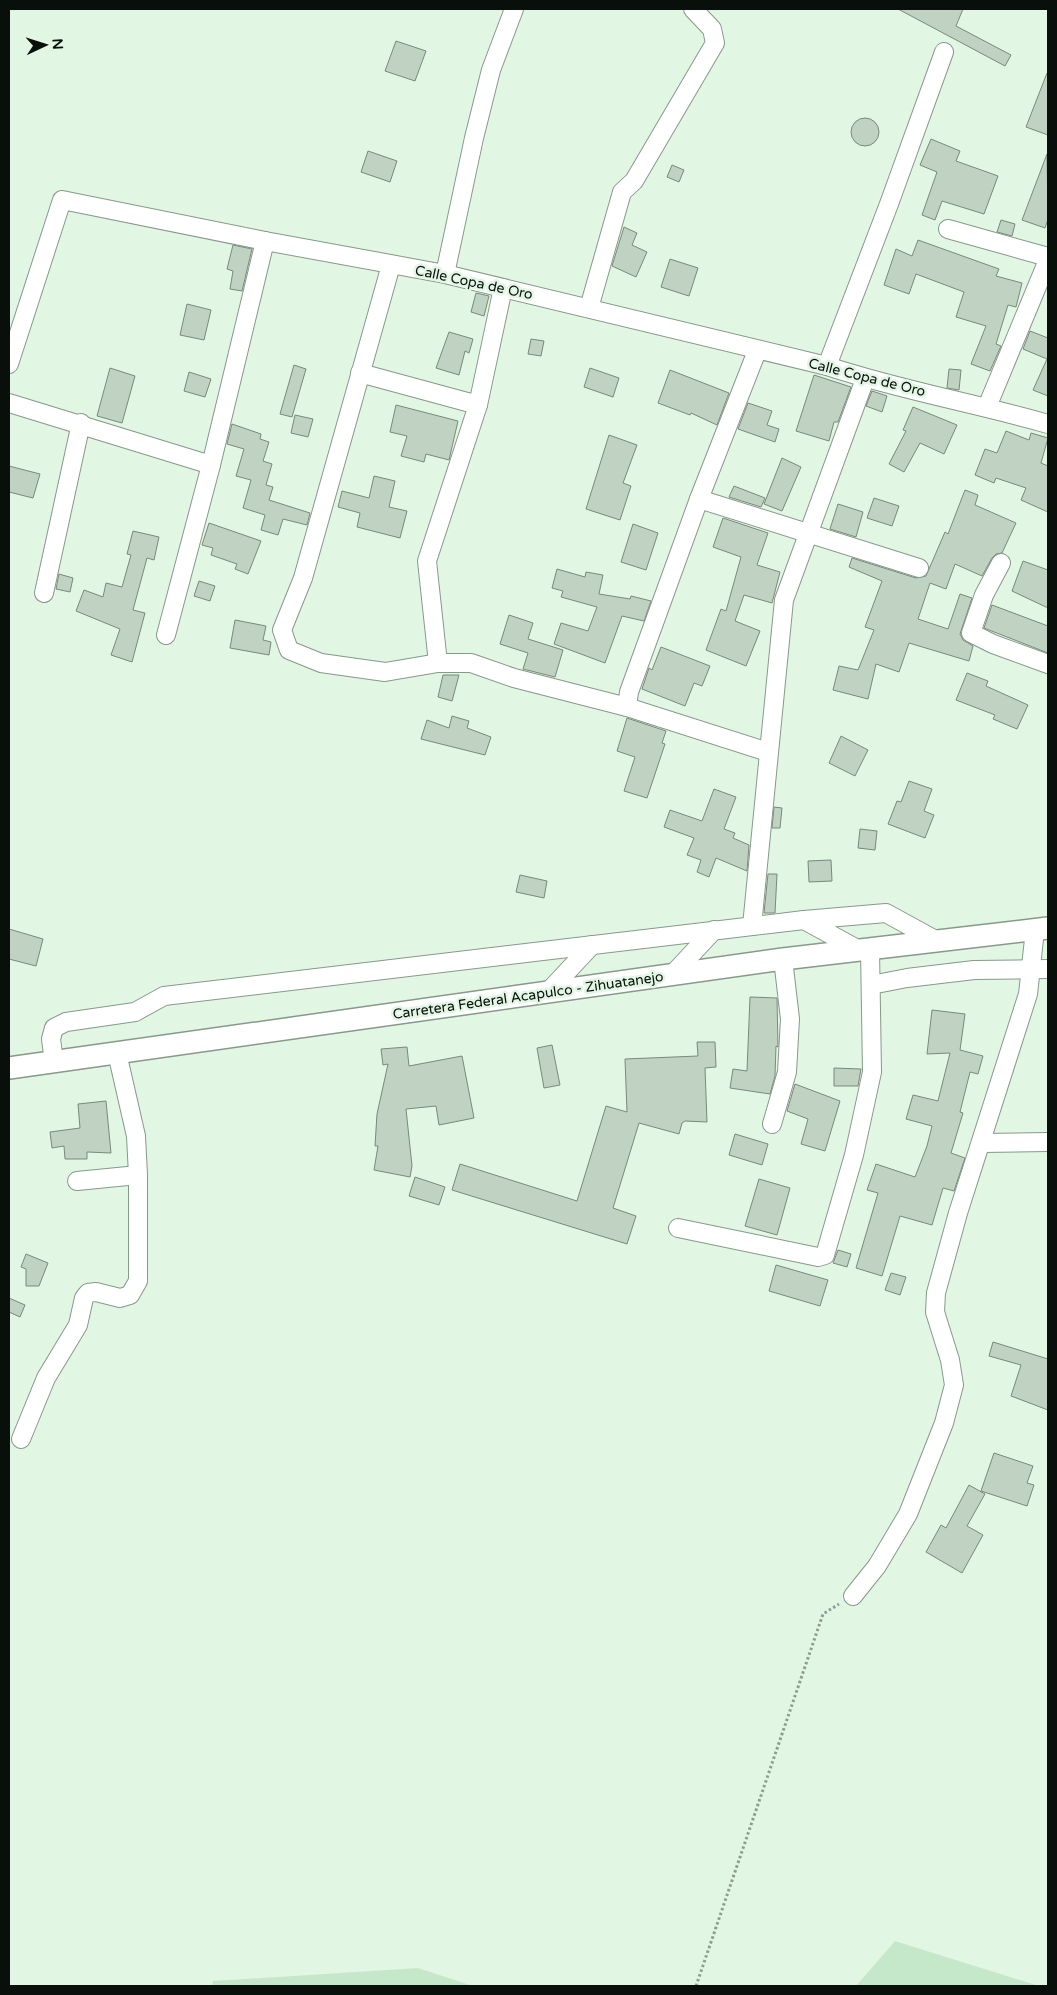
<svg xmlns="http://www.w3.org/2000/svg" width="1057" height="1995" viewBox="0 0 1057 1995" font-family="'Varela Round',sans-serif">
<rect width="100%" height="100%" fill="#e2f6e4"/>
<!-- green -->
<g fill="#c6e8ca">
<path d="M895,1941L1039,1986H856Z"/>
<path d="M418,1968L473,1986H212L213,1981Z"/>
</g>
<!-- building -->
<g fill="#c0d3c3" stroke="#788a7a">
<path d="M898,9H963L956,26L1011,55L1005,66Z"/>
<path d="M396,41L426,51L415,81L385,71Z"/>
<path d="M1047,73H1048V135L1026,127Z"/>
<circle cx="865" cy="132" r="14"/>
<path d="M931,139L960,151L956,161L998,176L984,214L942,201L935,220L922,215L937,172L920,165Z"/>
<path d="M368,151L397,161L390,182L361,172Z"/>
<path d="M1047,154L1048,219L1045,228L1022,220Z"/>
<path d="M672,165L684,170L679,182L667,177Z"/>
<path d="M1001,220L1015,224L1012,236L997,232Z"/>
<path d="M624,227L637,233L632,245L647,252L636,277L612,266Z"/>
<path d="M918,240L999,269L996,276L1022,283L1016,307L1008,305L996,344L1001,346L990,371L971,364L986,326L956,317L964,292L916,274L909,294L884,285L896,249L912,256Z"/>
<path d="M233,245L252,249L242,291L230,289L233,271L227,269Z"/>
<path d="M670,259L698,268L689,296L661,287Z"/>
<path d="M476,293L489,296L484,316L471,312Z"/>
<path d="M187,304L211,310L204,340L180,335Z"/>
<path d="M1030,331L1048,338V396L1033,390L1047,359L1023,349Z"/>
<path d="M449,332L473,339L469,353L465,351L459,375L436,368Z"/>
<path d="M531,339L544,341L541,356L528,354Z"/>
<path d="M294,365L306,369L292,417L280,414Z"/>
<path d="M110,368L135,376L122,423L97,416Z"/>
<path d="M590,368L619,378L613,397L584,387Z"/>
<path d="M949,369L961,370L959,390L947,388Z"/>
<path d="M670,370L729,393L717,425L691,413L690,415L658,403Z"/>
<path d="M189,372L211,379L205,397L184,391Z"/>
<path d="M814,375L851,387L838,422H834L829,441L796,431Z"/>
<path d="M872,391L887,396L882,412L866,406Z"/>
<path d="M748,403L772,411L767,425L779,429L775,442L738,429Z"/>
<path d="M396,405L458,421L449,460L426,454L424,462L401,456L407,436L390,432Z"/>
<path d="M913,407L957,425L944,454L920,443L904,472L889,464L906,431L903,430Z"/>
<path d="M295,415L313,419L308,437L291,433Z"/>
<path d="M232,424L261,434L260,439L269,442L263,461L272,464L266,485L273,487L269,500L310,513L307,525L283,519L278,535L261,530L265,515L243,508L251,480L236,476L244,449L227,444Z"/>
<path d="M1006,431L1029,440L1031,433L1048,438L1041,463L1048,466V512L1021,500L1026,488L996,478L994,483L975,475L985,449L997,453Z"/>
<path d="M609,435L637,445L623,483L631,486L620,520L586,509Z"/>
<path d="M782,458L801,467L782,511L764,504Z"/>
<path d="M9,466L40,474L33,498L9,492Z"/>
<path d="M374,476L395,481L389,507L407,511L400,538L357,527L360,513L338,507L342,491L369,498Z"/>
<path d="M734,486L765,498L761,507L729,497Z"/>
<path d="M965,490L978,495L975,505L1016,523L1002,553L996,554L992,558L982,576L955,564L946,589L930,583L918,619L948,629L960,594L972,598L960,634L963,640L973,646L969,661L909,643L899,672L876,664L868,699L833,690L839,666L858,670L874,630L865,627L882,581L849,567L852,558L916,578L926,576L945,532L948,534Z"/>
<path d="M874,498L899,506L892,526L867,518Z"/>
<path d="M838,504L863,512L856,537L830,529Z"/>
<path d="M723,518L768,533L757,565L780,572L772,603L744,595L735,621L760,631L746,666L706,650L721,609L726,611L741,557L713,547Z"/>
<path d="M209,523L261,541L248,574L235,569L237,564L211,555L213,548L202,545Z"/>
<path d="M633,524L658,533L646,570L621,562Z"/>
<path d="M133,531L159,537L154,560L147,558L133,610L145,613L132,662L111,655L120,629L76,611L84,590L103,597L106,583L122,587L131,555L127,554Z"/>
<path d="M1023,561L1048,570V608L1012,591Z"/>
<path d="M557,569L585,577L586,572L603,575L599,594L630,599L631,596L651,601L644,621L622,616L605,663L554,644L561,623L588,631L597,607L561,597L563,591L552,588Z"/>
<path d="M59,574L73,578L70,592L56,589Z"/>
<path d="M199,581L215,586L210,601L194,596Z"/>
<path d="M992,605L1048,626V653L984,628Z"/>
<path d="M509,615L533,623L528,639L563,650L555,677L523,669L528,653L500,644Z"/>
<path d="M235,620L266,626L263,640L271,642L269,655L230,648Z"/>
<path d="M661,647L710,666L702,686L694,683L685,706L642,689L649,668L652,670Z"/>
<path d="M967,673L988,681L986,686L1028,705L1017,729L993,719L995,715L956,700Z"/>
<path d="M443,675H459L452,701L438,697Z"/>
<path d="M452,716L469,721L467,728L491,737L485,755L421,739L427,720L449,728Z"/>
<path d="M627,718L666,731L662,743L665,744L647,798L624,791L635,757L617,751Z"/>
<path d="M841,736L868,750L855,776L829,763Z"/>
<path d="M909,781L932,789L924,811L934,815L925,838L888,824L897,801L901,802Z"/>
<path d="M714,789L736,797L724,829L735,833L733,838L749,845L747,871L716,858L709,877L697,872L701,860L687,855L694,838L664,827L670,810L702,821Z"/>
<path d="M774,807L782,808L780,828H772Z"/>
<path d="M860,829L877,831L875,850L858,848Z"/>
<path d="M831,860L832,881L809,882L808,861Z"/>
<path d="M768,874H777L775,913H764Z"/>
<path d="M520,875L547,881L544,898L516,892Z"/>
<path d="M9,929L43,939L36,966L9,959Z"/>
<path d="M750,997L777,998L778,1047L776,1046L775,1076L770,1094L730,1088L733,1069L747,1071Z"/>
<path d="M932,1010L965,1014L960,1050L983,1056L978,1074L970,1072L960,1112L963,1113L951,1153L965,1158L954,1191L943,1188L932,1225L900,1216L882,1276L856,1268L878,1193L867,1190L876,1164L915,1177L927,1146L932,1126L906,1119L913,1095L938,1101L950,1053L927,1054Z"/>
<path d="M697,1042H715L716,1067L705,1068L707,1122L685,1121L682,1123L679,1134L639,1123L613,1208L636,1216L627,1244L452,1190L460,1164L577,1201L606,1106L627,1112L625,1059L698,1056Z"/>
<path d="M552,1045L560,1085L544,1088L537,1048Z"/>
<path d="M407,1047L409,1066L462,1056L474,1118L439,1125L436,1106L406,1109L412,1166L410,1177L374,1170L378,1146H375L377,1114L388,1064L383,1065L381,1049Z"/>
<path d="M834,1068L861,1069L858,1086H834Z"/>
<path d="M795,1084L840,1101L825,1151L801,1144L808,1119L787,1111Z"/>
<path d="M106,1101L111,1153L87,1152V1159H65L64,1146L52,1148L50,1132L80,1128L78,1104Z"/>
<path d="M735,1134L768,1144L762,1165L729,1155Z"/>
<path d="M415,1177L445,1187L439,1205L409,1196Z"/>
<path d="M759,1179L790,1188L777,1235L745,1226Z"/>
<path d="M838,1250L851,1254L847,1267L833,1263Z"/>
<path d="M26,1254L48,1263L39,1286H26V1269L21,1267Z"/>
<path d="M776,1265L828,1280L820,1306L769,1291Z"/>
<path d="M891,1273L906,1277L900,1295L885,1290Z"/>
<path d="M9,1298L25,1305L20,1317L9,1312Z"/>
<path d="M993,1342L1048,1359V1410L1011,1396L1021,1365L989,1356Z"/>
<path d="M994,1453L1033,1466L1027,1483L1034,1485L1027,1506L981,1491Z"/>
<path d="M969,1485L985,1494L967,1526L983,1535L962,1573L926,1552L941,1525L946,1528Z"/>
</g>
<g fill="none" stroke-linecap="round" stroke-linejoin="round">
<defs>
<g id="minor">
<path d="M948,229L1048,257"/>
<path d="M391,265L303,578L282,630L289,650L321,663L385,672L438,663H471L514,678L627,707L768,752"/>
<path d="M445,274L474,138L491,70L514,9"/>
<path d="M589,308L622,192L634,181L715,43L712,29L693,9"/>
<path d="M9,364L62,200L265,241L445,274L827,366C899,390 975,403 1048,424"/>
<path d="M827,366L889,204L944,52"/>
<path d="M360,373L478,405"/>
<path d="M9,403L211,465"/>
<path d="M987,407L1048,260"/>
<path d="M699,499L919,568"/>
<path d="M1001,563L984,595L971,633L993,644L1048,664"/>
<path d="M44,593L81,423"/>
<path d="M166,635L211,465L265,241"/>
<path d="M438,663L427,561L478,405L503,288"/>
<path d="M627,707L629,692L699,499L757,351"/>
<path d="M804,920L886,913L939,942"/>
<path d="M752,926L784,600L865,379"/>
<path d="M672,975L714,930"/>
<path d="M871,985L907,978L974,970L1048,969"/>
<path d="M548,992L592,945"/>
<path d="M54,1062L51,1039L54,1028L66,1022L135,1012L164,996L804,920L859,950"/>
<path d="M772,1124L787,1072L790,1019L783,959"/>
<path d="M982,1143L1048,1142"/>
<path d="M77,1181L138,1175"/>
<path d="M678,1228L818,1257L825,1255L854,1155L872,1072L870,949"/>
<path d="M21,1439L46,1378L78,1325L84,1298L88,1293L96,1292L120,1298L130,1295L138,1281V1175L136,1136L117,1053"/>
<path d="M853,1596L877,1566L908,1514L944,1423L954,1385L950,1360L935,1312L936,1293L958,1213L1028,994L1035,930"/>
</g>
<path id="major" d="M9,1068L783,959L1048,928"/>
</defs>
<!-- minor casing -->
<use href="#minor" stroke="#879989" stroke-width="20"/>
<!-- major casing -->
<use href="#major" stroke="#879989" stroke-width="24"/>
<!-- path -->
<path stroke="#8f9d90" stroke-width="3" stroke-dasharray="2.5 2.5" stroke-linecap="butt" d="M696,1986L823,1614L839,1604"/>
<!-- minor -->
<use href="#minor" stroke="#fff" stroke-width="18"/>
<!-- major -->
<use href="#major" stroke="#fff" stroke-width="21"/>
</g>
<g text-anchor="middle" stroke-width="5" stroke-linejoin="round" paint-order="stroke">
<!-- street labels -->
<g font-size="14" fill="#090f0a" stroke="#e2f6e4">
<text transform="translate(474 282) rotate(12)" y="5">Calle Copa de Oro</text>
<text transform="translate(867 377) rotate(14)" y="5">Calle Copa de Oro</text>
<text transform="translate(528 995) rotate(-8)" y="5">Carretera Federal Acapulco - Zihuatanejo</text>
</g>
</g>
<!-- border -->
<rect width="1057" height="1995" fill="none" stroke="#090f0a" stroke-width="20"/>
<!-- north arrow -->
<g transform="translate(45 45) rotate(86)" stroke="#e2f6e4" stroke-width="4" paint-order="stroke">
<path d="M0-4L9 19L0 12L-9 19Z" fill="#090f0a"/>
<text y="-8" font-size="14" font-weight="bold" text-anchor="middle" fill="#090f0a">N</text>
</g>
</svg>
